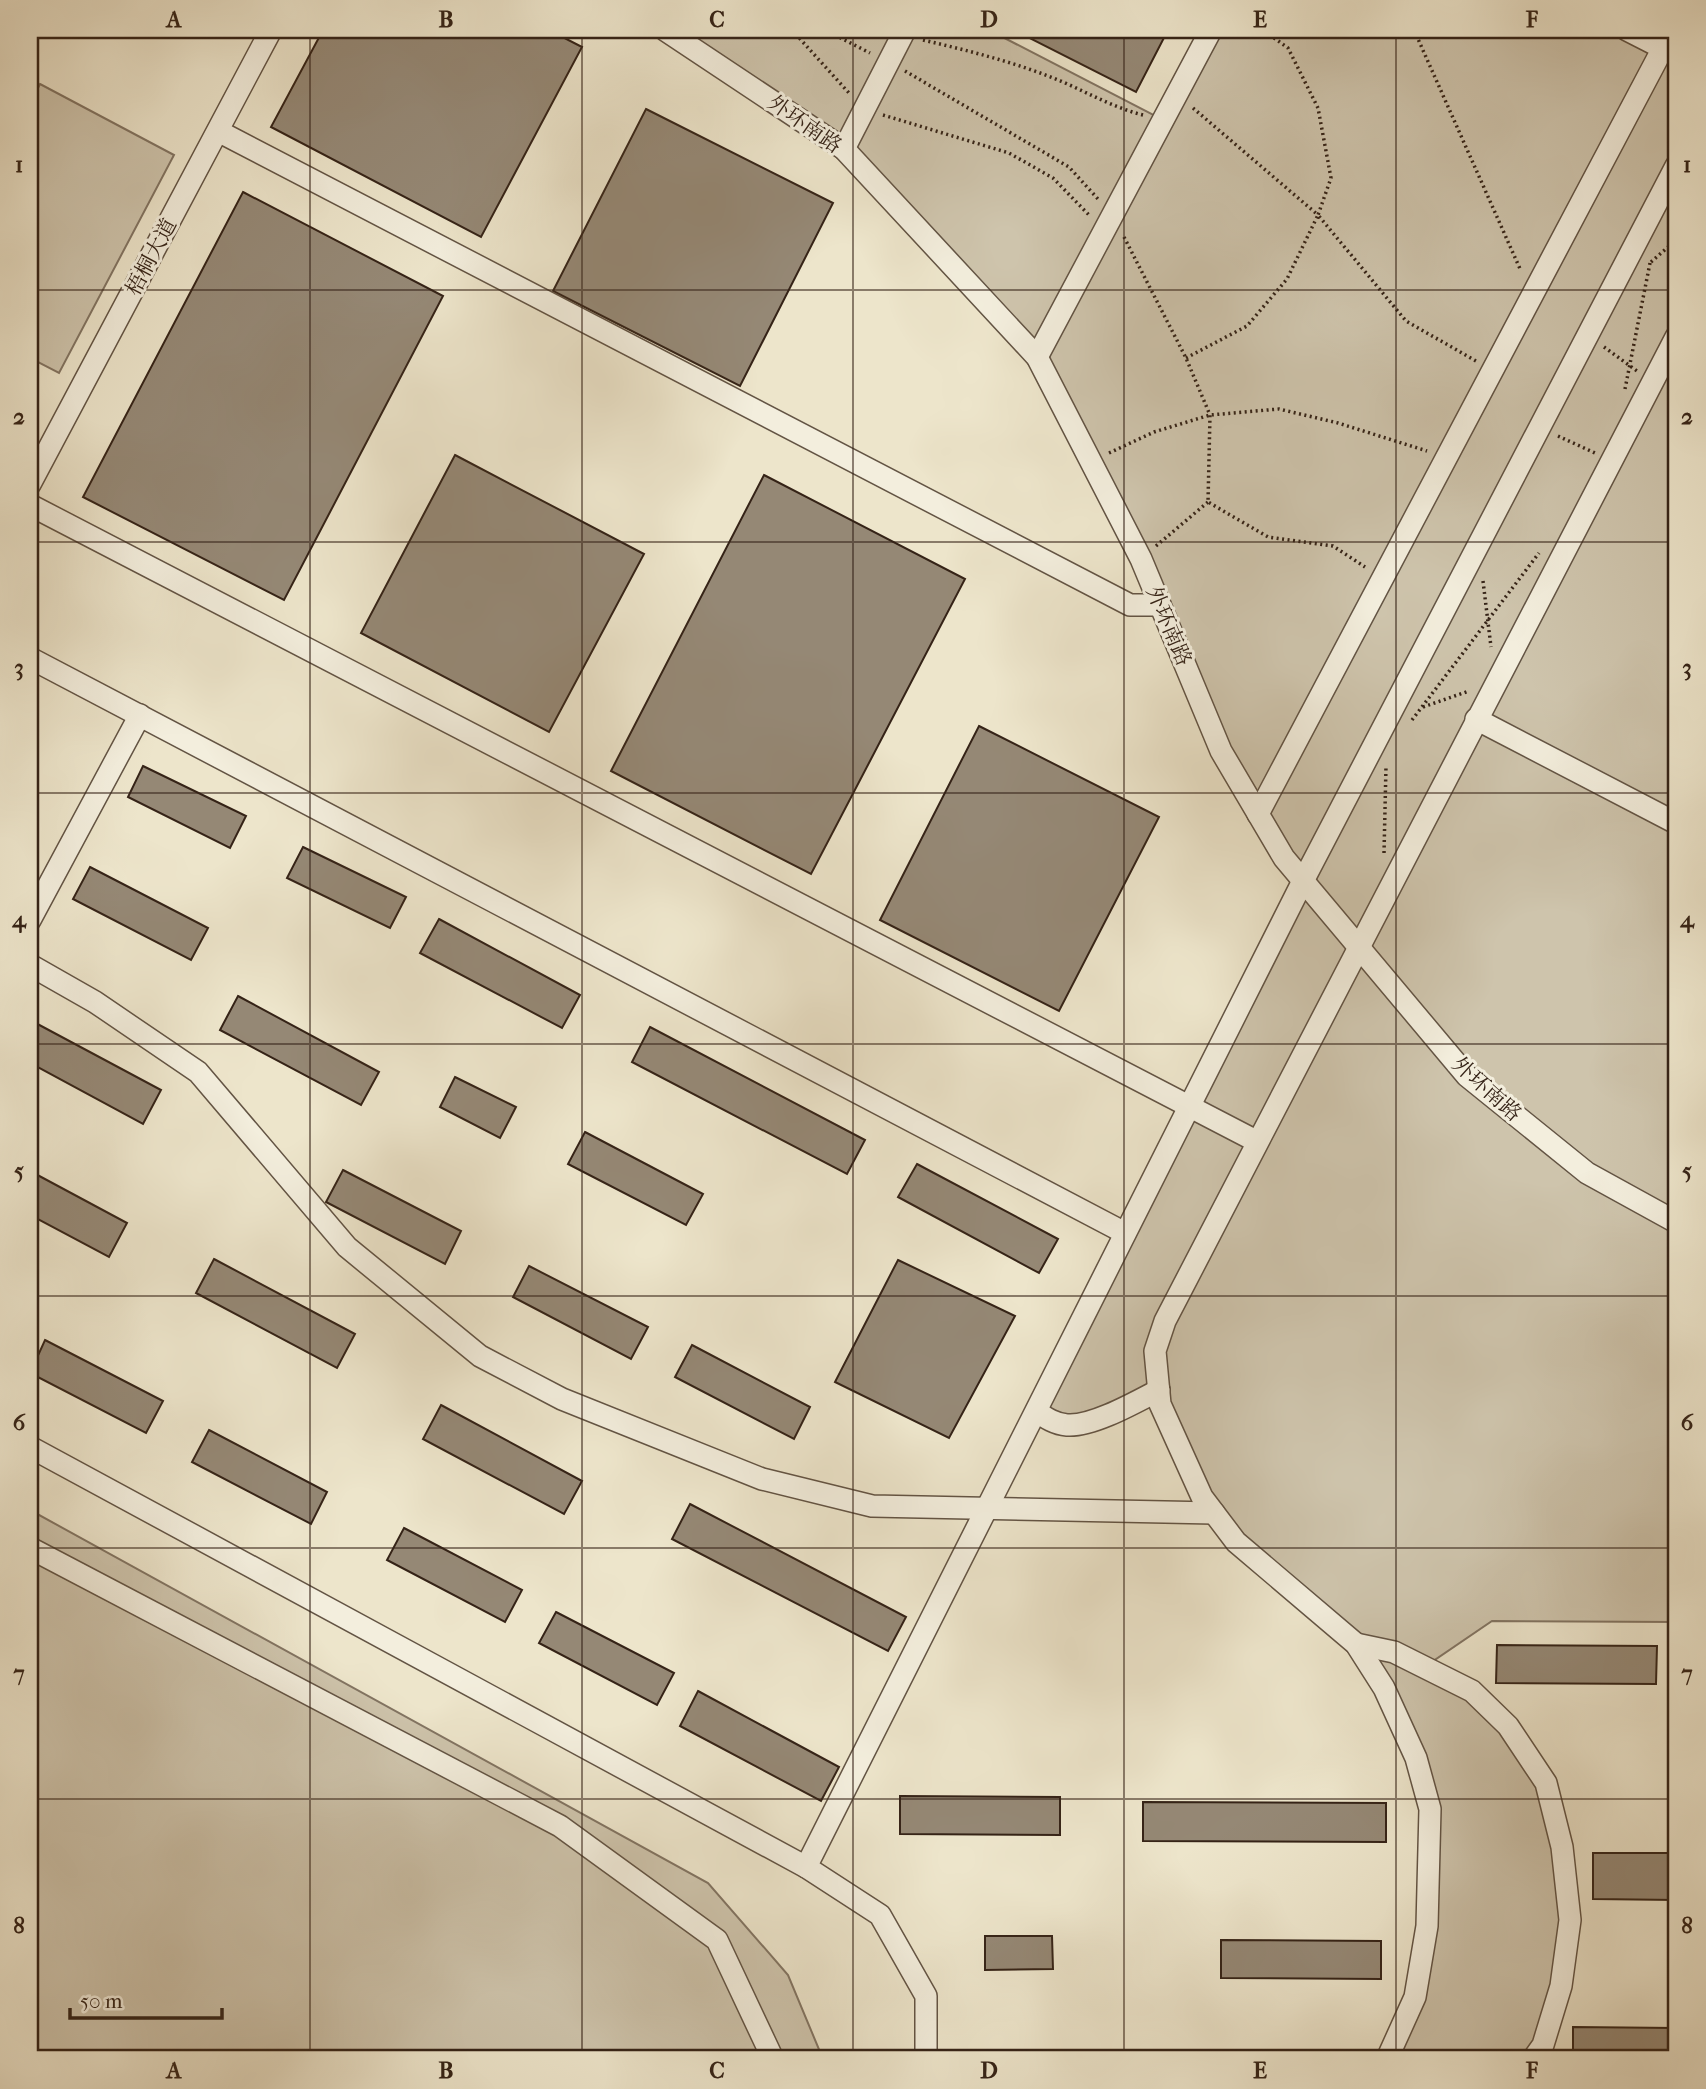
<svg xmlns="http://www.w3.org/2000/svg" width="1706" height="2089" viewBox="0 0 1706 2089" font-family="'IM FELL French Canon','Noto Serif SC',serif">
<rect width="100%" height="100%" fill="#ede5cb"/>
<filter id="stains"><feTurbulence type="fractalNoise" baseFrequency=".00286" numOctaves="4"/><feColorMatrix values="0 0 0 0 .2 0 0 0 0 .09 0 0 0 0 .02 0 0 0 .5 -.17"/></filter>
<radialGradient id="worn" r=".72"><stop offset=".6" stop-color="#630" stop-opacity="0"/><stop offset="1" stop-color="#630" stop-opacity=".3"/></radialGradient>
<!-- green -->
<g fill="#cec4ac" stroke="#827462" stroke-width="2">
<path d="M665,30H989L1163,120L1211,30H1627L1676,55V1622L1492,1621L1426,1666L1457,1683L1546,1783L1570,1920L1533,2059H1387L1415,1997L1430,1855L1416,1758L1356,1644L1236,1542L1160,1404L1090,1420L1037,1412L1303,881L1258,814L1037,357L844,149Z"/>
<path d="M40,84L174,155L59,373L30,358V104Z"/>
<path d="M30,1510L708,1883L788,1975L823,2059H30Z"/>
</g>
<!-- building -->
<g fill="#958875" stroke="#352317" stroke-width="2">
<path d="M323,30H549L582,47L481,237L271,127Z"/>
<path d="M1014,30H1168L1136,92Z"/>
<path d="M646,109L833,203L740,386L553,291Z"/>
<path d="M243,192L443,296L284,600L83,497Z"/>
<path d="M455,455L644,554L549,732L361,633Z"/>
<path d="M764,475L965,579L811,874L611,771Z"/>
<path d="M979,726L1159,817L1059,1011L880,920Z"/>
<path d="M143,766L246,816L230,848L128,797Z"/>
<path d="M303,847L406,897L390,928L287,878Z"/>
<path d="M90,867L208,928L191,960L73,899Z"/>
<path d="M439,919L580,995L562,1028L420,953Z"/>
<path d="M238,996L379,1072L361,1105L220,1030Z"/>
<path d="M30,1020L161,1090L143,1124L30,1063Z"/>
<path d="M650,1027L865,1140L847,1174L632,1062Z"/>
<path d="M455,1077L516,1107L500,1138L440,1107Z"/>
<path d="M585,1132L703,1194L686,1225L568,1164Z"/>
<path d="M917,1164L1058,1239L1039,1273L898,1197Z"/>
<path d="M343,1170L461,1231L445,1264L326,1202Z"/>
<path d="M30,1171L127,1223L109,1257L30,1215Z"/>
<path d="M214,1259L355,1334L337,1368L196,1293Z"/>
<path d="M898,1260L1015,1316L949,1438L835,1382Z"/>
<path d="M529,1266L648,1327L631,1359L513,1297Z"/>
<path d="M45,1340L163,1401L146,1433L30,1373Z"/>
<path d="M692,1345L810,1407L794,1439L675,1377Z"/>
<path d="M441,1405L582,1481L564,1514L423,1439Z"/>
<path d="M209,1430L327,1492L311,1524L192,1462Z"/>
<path d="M690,1504L906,1617L888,1651L672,1539Z"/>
<path d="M404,1528L522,1590L505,1622L387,1560Z"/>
<path d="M556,1612L674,1673L657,1705L539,1643Z"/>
<path d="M1497,1645L1657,1646L1656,1684L1496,1683Z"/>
<path d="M698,1691L839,1767L821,1801L680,1726Z"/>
<path d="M900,1796L1060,1797V1835L900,1834Z"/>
<path d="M1143,1802L1386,1803V1842L1143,1841Z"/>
<path d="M1593,1853H1676V1900L1593,1899Z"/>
<path d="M985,1936H1052L1053,1969L985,1970Z"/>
<path d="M1221,1940L1381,1941V1979L1221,1978Z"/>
<path d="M1573,2027L1676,2028V2059H1573Z"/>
</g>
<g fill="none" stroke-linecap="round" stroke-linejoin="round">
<defs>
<g id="minor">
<path d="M665,30L844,149L1037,357L1141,559L1221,751L1284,858L1467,1076L1587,1173L1676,1222"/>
<path d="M1627,30L1676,55"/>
<path d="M218,131L1130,605H1160"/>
<path d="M844,149L905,30"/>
<path d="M1037,357L1211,30"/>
<path d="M30,484L271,30"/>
<path d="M30,505L1256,1141"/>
<path d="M30,658L1125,1233"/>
<path d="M1476,719L1676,823"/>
<path d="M1258,814L1663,48"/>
<path d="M30,920L140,715"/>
<path d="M30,965L95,1002L198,1072L347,1247L480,1356L562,1399L762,1479L872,1506L1214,1513"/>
<path d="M1037,1412C1046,1418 1055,1424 1067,1425C1092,1427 1136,1402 1159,1390"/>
<path d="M30,1447L806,1867"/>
<path d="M30,1548L560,1826L717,1940L773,2059"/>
<path d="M1356,1644L1394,1652L1472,1691L1508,1726L1546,1783L1562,1847L1570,1920L1561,1986L1543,2045L1533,2059"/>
<path d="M926,2059V1996L880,1915L806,1867L1303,881L1676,166"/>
<path d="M1387,2059L1415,1997L1427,1926L1430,1809L1416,1758L1384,1688L1356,1644L1236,1542L1202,1497L1160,1404L1155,1351L1165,1321L1676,337"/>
</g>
</defs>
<!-- minor casing -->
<use href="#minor" stroke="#635444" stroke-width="24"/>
<!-- path -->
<g stroke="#352317" stroke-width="3.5" stroke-dasharray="2 3.5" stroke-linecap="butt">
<path d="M792,30L849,93"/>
<path d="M825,30L870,53"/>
<path d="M1414,30L1521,271"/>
<path d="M923,40C970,51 1018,63 1063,82C1090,94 1115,108 1143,115"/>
<path d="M905,71L1069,167L1098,199"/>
<path d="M1193,108L1318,215L1331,178L1318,108L1288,48L1263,30"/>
<path d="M883,115L1009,153L1053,178L1089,215"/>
<path d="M1124,237L1186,358L1210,415L1208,502L1268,537L1333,546L1365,567"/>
<path d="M1651,262L1676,240"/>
<path d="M1604,347L1637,371"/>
<path d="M1186,358L1247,326L1287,279L1318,215L1406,321L1476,361"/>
<path d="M1625,389L1650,263"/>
<path d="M1558,436L1595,453"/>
<path d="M1109,453L1154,432L1210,415L1279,409L1338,423L1427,451"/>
<path d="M1156,546L1208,502"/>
<path d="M1483,581L1491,647"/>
<path d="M1423,707L1469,691"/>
<path d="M1412,720L1539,553"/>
<path d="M1384,853L1386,766"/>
</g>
<!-- minor -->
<use href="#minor" stroke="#f3eedd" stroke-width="21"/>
</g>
<!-- grid -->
<path fill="none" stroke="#352317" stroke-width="2" stroke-opacity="0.55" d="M310,30V2059M582,30V2059M853,30V2059M1124,30V2059M1396,30V2059M30,290H1676M30,542H1676M30,793H1676M30,1044H1676M30,1296H1676M30,1548H1676M30,1799H1676"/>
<g text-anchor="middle" stroke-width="6" stroke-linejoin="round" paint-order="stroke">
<!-- street labels -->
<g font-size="21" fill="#352317" stroke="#f3eedd">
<text transform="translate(805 124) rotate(35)" y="7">外环南路</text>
<text transform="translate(151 257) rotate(-62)" y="7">梧桐大道</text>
<text transform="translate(1169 626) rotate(67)" y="7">外环南路</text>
<text transform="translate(1487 1089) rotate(42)" y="7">外环南路</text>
</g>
</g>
<!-- margin -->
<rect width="1706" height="2089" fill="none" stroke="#ede5cb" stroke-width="77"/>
<!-- scale -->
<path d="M70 2008v10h152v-10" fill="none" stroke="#352317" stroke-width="3.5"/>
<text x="80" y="2008" font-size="21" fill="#352317" stroke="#f3eedd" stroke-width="5" paint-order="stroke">50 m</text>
<rect x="38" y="38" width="1630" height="2012" fill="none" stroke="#352317" stroke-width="2.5"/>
<g font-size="23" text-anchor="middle" font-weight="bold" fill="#352317">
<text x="174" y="27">A</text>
<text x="446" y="27">B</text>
<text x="717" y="27">C</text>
<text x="989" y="27">D</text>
<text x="1260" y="27">E</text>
<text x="1532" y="27">F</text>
<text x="19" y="172">1</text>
<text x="1687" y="172">1</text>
<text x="19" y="424">2</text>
<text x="1687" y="424">2</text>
<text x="19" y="675">3</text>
<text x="1687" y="675">3</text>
<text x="19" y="927">4</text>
<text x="1687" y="927">4</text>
<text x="19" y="1178">5</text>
<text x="1687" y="1178">5</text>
<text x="19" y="1430">6</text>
<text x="1687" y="1430">6</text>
<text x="19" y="1681">7</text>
<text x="1687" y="1681">7</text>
<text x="19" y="1933">8</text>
<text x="1687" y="1933">8</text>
<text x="174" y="2078">A</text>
<text x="446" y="2078">B</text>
<text x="717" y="2078">C</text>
<text x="989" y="2078">D</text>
<text x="1260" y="2078">E</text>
<text x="1532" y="2078">F</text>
</g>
<rect width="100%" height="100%" filter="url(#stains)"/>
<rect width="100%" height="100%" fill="url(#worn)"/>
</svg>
